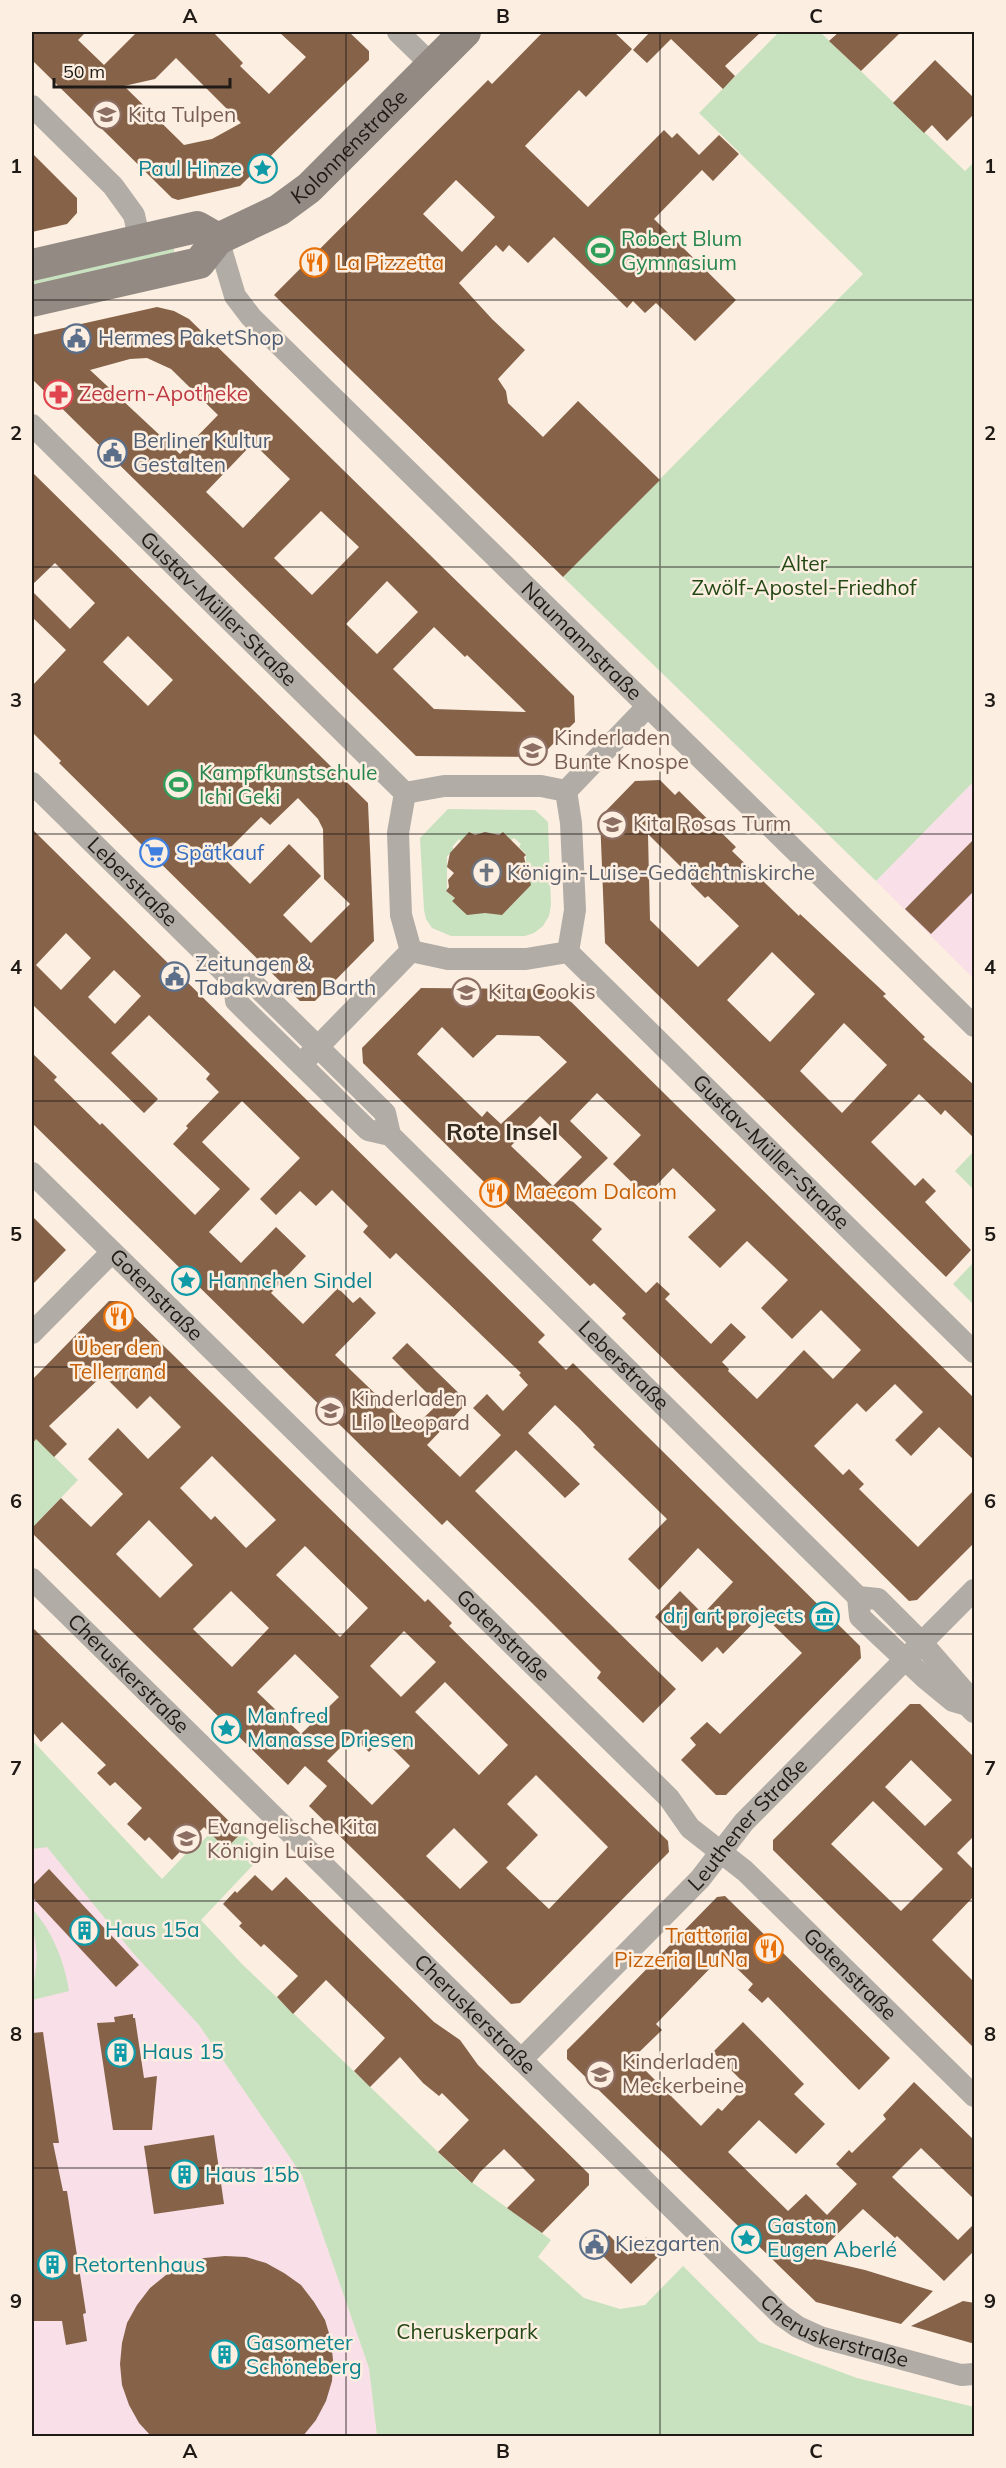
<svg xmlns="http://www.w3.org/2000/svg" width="1006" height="2468" viewBox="0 0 1006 2468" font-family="Mulish,sans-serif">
<rect width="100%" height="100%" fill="#fcefe1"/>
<!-- commercial -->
<g fill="#f8dfe8">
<path d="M974,781V979L876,881Z"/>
<path d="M47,1846L133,1953L199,2025L302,2175L369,2368L377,2436H32V1849Z"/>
</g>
<!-- green -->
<g fill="#c8e1bf" fill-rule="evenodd">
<path d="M779,32H820L965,171L974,162V781L876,881L563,577L863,274L699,113Z"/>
<path d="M174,245V256L32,289V278Z"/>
<path d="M448,809L535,810L548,822L551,905L549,916L543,926L534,933L525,936H451L432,928L426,919L424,910L420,838ZM468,833H504L511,840L514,838L521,844L519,847L526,854V890L505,912L462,906L460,908L452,901L455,898L447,892V856L455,850L452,847L459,839L462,842Z"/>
<path d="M974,1151V1190L955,1171Z"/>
<path d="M974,1262V1305L953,1284Z"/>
<path d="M32,1435L78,1480L32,1528Z"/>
<path d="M32,1740L162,1879L197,1842L199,1845L210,1833L226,1848L241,1833L254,1844L244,1855L253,1865L201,1920L242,1964L462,2175L551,2240L538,2257L584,2298L620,2309L645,2305L683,2266L759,2342L857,2378L974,2407V2436H377L369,2368L302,2175L199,2025L133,1953L47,1847L32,1849Z"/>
<path d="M32,1909C52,1930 65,1963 69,1991L32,2000L37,1957L35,1939L32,1929Z"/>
</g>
<!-- building -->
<g fill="#866248" fill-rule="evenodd">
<path d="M32,32H86L78,40L104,65L137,32H213L243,63L240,66L269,94L306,57L279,32H349L369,51V60L240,186L178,200L172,198L32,60ZM176,58L241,123L212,139L184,145L124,86L155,79Z"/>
<path d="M543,32H614L632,49L586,97L579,90L525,146L588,207L664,130L672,138L677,133L699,155L719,135L739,154L713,181L702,170L654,219L736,300L695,341L656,303L645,313L633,301L627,308L554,237L528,263L509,245L503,252L496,245L459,283L492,319L525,350L498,379L506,391L508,403L543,437L578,401L660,480L563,577L274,295L488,80L492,84ZM456,180L495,217L462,252L423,214Z"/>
<path d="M650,32H761L725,66L735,76L723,89L671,39L647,63L633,50Z"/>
<path d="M839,32H901L861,71L829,41Z"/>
<path d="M935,60L975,99V113L947,141L932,125L924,133L893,103Z"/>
<path d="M32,153L77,198V213L67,224L32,232Z"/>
<path d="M157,307L174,311L189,319L574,696L575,722L540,757L416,756L32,379V335ZM147,358L171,369L218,415L180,454L90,370L130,359ZM253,443L290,479L243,528L206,492ZM321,511L359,547L312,595L274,558ZM387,581L418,612L377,654L346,624ZM434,627L465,657L467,655L526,712L434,709L393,669Z"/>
<path d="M32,472L368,803L374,941L315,1001H300L59,763L61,761L32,732V686L66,650L32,617V591L70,629L95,603L55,563L32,585ZM128,636L173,680L148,706L103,662ZM298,798L318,819L323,829L324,879L350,904L311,943L283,915L321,876L289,844L250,884L222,856L261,817L270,825Z"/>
<path d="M660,780L675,795L679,791L736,847L732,851L799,916L800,914L886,994L883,996L925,1037L923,1039L975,1086V1139L945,1110L941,1115L919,1094L871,1142L915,1186L923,1178L936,1191L925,1202L971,1250L946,1277L605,943L600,817L635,781ZM648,834L691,877V884L705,898L708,896L739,926L698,967L650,920ZM772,952L815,994L770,1042L727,1000ZM844,1023L887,1065L842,1113L800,1071Z"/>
<path d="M32,829L545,1335L538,1342L566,1370L573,1363L860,1646L861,1658L726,1795H716L681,1760L696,1745L690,1738L707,1722L720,1734L802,1653L762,1614L723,1654L717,1647L702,1662L655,1617L680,1591L703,1614L733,1582L698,1548L659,1590L628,1559L667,1519L593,1447L595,1445L579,1428L555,1405L528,1433L580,1484L565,1498L516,1450L475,1491L676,1689L643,1723L597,1678L601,1672L532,1603L447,1520L442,1525L32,1123V1053L57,1077L54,1080L100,1125L102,1123L195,1215L220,1189L173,1144L188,1128L186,1126L219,1092L206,1079L210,1074L149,1015L111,1053L158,1099L144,1113L32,1004ZM66,933L91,958L61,990L36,965ZM114,970L141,996L115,1024L88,997ZM242,1101L300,1158L260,1199L276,1215L300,1191L316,1206L332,1190L368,1226L363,1232L390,1259L396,1253L521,1373L519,1375L528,1385L503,1411L487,1394L473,1408L501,1435L460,1477L427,1445L468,1402L407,1343L392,1358L438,1404L412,1429L335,1355L376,1313L360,1297L353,1303L338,1288L303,1324L271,1293L306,1256L276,1227L241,1263L209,1232L250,1189L202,1142Z"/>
<path d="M469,832L475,835L485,832L499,835L503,832L526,855L524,857L531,885L502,915L485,913L467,915L452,901L455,898L446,891L449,887L448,880L454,873L447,867L450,853Z"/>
<path d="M975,838V890L931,934L905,909Z"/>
<path d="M421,988L558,989L975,1399V1461L939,1427L911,1456L895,1440L923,1412L895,1384L866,1412L857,1403L814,1446L843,1475L849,1469L864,1484L859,1489L918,1547L975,1489V1542L917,1600L909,1601L622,1318L626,1314L594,1283L590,1286L363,1063L362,1048ZM442,1027L473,1058L497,1035L539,1036L567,1062L501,1124L487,1111L482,1117L417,1054ZM597,1093L641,1135L613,1164L646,1196L673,1168L716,1210L688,1237L720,1268L747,1241L788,1280L761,1308L792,1339L821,1310L861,1350L833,1379L804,1350L757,1399L728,1371L729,1369L722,1362L746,1337L731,1323L711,1344L665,1299L670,1294L657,1282L646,1293L592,1240L602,1229L568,1197L608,1158L570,1121ZM540,1116L582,1157L553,1186L511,1146Z"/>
<path d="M32,1216L66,1250L32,1285Z"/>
<path d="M109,1301H118L425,1602L428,1599L452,1623L449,1626L668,1841L669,1852L520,2003L511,2004L309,1806L327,1786L305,1766L288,1785L32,1533V1528L61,1498L91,1527L123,1494L88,1459L118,1428L148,1459L181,1427L150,1396L137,1409L103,1375L49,1426L67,1444L54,1457L36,1439L32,1444V1380ZM212,1456L276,1520L246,1548L215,1516L211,1520L180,1488ZM149,1520L193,1565L160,1598L116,1554ZM305,1546L368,1608L340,1637L276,1575ZM231,1591L269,1628L232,1667L193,1629ZM404,1631L436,1662L401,1697L370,1666ZM295,1654L339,1697L301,1734L257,1692ZM445,1682L508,1745L479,1775L415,1712ZM352,1736L369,1752L383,1739L410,1766L372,1805L327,1761ZM536,1775L608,1847L549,1909L506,1868L538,1835L507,1804ZM454,1828L488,1862L460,1889L426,1856Z"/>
<path d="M32,1627L241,1833L226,1849L204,1827L172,1860L149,1837L145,1841L127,1824L142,1808L115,1782L110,1786L97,1773L106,1765L62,1722L41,1742L32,1731Z"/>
<path d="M910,1704H920L975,1758V1835L957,1853L975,1871V1895L932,1940L975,1983V2049L773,1850V1840ZM911,1760L952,1800L925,1826L885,1787ZM873,1801L943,1869L901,1911L831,1844Z"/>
<path d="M49,1869L139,1965L116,1987L32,1897V1886Z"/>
<path d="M255,1875L272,1891L286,1877L434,2022L460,2040L478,2065L589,2174V2185L542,2233L507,2208L535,2180L504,2149L480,2172L472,2183L438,2152L469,2120L442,2093L439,2096L423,2083L400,2057L370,2087L354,2071L385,2038L326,1980L293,2014L277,1997L298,1976L264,1944L261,1947L239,1926L242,1923L223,1904L235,1891L237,1893Z"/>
<path d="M725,1896L890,2058L859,2090L768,1997L762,2003L748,1990L753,1984L723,1955L656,2024L662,2030L633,2058L701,2126L718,2108L722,2111L746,2085L713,2052L743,2022L804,2084L794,2094L825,2124L796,2154L759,2120L728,2152L788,2211L806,2194L827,2215L857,2184L836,2164L849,2150L852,2153L886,2119L883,2115L914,2082L975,2141V2200L921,2148L892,2177L958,2240L975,2223V2250L944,2281L897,2236L895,2238L863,2209L813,2258L865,2270L933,2291L901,2324L816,2302L567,2059V2050L584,2033L717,1897Z"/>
<path d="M133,2014V2018H135L144,2078L157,2076L152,2130H113L97,2023L115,2022L114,2017Z"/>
<path d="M43,2032L59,2143H53L63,2191H67L86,2313L83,2314L87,2341L66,2345L62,2321H32V2033Z"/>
<path d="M214,2135L224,2204L154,2214L144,2146Z"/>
<path d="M609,2235L628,2255L646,2237L662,2253L631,2284L596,2249Z"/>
<path d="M225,2256L246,2257L266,2263L284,2273L301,2285L314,2302L325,2320L331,2340L333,2360L332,2381L326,2401L316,2420L303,2436H151L139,2423L129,2405L122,2385L120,2364L122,2343L127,2323L137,2305L150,2288L166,2275L184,2264L204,2258Z"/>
<path d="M963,2301L975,2303V2344L911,2326Z"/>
</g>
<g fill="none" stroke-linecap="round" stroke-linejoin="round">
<!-- minor -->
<g stroke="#b2aca6" stroke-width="22">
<path d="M398,32L432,65"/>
<path d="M32,106L113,186L134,215L140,241"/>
<path id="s1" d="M218,239L235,296L251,317L974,1026"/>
<path id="s2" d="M32,425L405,793"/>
<path id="s3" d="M32,783L234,982L236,1001L368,1130L390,1135L858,1597L860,1617L925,1678L953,1701L967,1705L974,1712"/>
<path d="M444,786H541L566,791L571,823L575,910L568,952L526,959H448L411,951L401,915L398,833L405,793Z"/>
<path d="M566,791L648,706"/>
<path id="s4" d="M568,952L974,1352"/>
<path d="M234,982L253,983L385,1113L390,1135"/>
<path d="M308,1057L411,951"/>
<path id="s5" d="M32,1173L669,1798L690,1828L745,1871L974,2096"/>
<path d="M32,1333L112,1252"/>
<path id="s6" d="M32,1579L781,2315L798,2327L820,2337L961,2375L974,2374"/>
<path d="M858,1597L878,1599L922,1643L964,1691L967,1705"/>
<path id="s7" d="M521,2060L700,1879L744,1822L974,1590"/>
</g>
<!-- secondary -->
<g stroke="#938a83" stroke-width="32">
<path d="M32,265L197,227L218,239"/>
<path id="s8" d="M32,301L199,263L218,239L279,210L309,188L465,32"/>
</g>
</g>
<!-- grid -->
<path fill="none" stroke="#1f1a16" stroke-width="1.5" stroke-opacity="0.55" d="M346,32V2436M660,32V2436M32,300H974M32,567H974M32,834H974M32,1101H974M32,1367H974M32,1634H974M32,1901H974M32,2168H974"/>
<!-- icons -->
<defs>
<symbol id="school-ring" viewBox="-11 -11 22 22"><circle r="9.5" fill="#fcefe1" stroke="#8d6e63" stroke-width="1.5"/><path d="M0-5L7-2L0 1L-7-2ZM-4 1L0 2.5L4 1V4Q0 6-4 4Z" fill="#8d6e63"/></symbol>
<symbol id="sight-ring" viewBox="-11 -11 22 22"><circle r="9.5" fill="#fcefe1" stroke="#0f9aa8" stroke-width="1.5"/><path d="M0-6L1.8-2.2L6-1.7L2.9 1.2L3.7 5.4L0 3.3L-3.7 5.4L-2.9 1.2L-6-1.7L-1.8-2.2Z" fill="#0f9aa8"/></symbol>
<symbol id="stadium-ring" viewBox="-11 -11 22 22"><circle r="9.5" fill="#fcefe1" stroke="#2e9e5b" stroke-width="1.5"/><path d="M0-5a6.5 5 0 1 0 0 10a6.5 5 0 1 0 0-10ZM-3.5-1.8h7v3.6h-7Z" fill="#2e9e5b"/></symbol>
<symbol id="restaurant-ring" viewBox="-11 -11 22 22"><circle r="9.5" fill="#fcefe1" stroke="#e8710a" stroke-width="1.5"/><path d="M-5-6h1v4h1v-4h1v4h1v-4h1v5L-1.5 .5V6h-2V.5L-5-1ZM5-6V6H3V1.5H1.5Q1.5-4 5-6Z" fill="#e8710a"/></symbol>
<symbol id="civic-ring" viewBox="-11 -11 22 22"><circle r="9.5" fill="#fcefe1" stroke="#5c6f8a" stroke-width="1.5"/><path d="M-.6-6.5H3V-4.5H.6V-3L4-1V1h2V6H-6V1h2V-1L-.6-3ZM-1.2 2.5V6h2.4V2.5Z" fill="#5c6f8a"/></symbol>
<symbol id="pharmacy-ring" viewBox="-11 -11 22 22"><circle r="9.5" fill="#fcefe1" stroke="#e0444e" stroke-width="1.5"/><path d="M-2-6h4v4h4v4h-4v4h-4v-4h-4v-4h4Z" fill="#e0444e"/></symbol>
<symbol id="supermarket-ring" viewBox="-11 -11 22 22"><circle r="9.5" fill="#fcefe1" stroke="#3f7fe0" stroke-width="1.5"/><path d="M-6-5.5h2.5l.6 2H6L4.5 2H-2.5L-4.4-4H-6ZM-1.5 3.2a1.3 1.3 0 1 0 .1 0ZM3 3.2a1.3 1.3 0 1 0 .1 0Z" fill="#3f7fe0"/></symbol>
<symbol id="church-ring" viewBox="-11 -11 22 22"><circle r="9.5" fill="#fcefe1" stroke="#6b7280" stroke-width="1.5"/><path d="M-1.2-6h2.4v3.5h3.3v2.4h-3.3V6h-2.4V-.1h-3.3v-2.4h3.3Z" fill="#6b7280"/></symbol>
<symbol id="museum-ring" viewBox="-11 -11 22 22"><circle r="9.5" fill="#fcefe1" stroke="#0f9aa8" stroke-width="1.5"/><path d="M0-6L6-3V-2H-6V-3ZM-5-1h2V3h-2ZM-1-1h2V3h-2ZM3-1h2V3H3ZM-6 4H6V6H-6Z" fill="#0f9aa8"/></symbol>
<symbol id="building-ring" viewBox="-11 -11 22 22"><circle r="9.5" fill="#fcefe1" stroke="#0f9aa8" stroke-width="1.5"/><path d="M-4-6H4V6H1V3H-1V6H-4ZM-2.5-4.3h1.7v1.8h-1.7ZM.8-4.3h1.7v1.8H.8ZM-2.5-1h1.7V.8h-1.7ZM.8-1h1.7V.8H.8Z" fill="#0f9aa8"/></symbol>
</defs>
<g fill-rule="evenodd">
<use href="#school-ring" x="90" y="98" width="33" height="33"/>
<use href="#sight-ring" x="246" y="152" width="33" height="33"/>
<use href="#stadium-ring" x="584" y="234" width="33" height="33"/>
<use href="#restaurant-ring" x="298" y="246" width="33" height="33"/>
<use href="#civic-ring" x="60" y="322" width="33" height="33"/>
<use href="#pharmacy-ring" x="42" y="378" width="33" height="33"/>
<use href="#civic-ring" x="96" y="436" width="33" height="33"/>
<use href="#school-ring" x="516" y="734" width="33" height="33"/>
<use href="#stadium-ring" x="162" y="768" width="33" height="33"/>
<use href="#school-ring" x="596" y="808" width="33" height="33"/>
<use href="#supermarket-ring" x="138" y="836" width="33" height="33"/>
<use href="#church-ring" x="470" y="856" width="33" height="33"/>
<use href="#civic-ring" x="158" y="960" width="33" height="33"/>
<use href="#school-ring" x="450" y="976" width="33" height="33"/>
<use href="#restaurant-ring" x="478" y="1176" width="33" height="33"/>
<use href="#sight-ring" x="170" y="1264" width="33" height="33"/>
<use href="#restaurant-ring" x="102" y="1300" width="33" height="33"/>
<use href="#school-ring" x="314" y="1394" width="33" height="33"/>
<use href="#museum-ring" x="808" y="1600" width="33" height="33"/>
<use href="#sight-ring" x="210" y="1712" width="33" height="33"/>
<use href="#school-ring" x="170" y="1822" width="33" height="33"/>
<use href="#building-ring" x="68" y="1914" width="33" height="33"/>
<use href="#restaurant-ring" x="752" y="1932" width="33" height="33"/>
<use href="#building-ring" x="104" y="2036" width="33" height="33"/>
<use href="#school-ring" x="584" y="2058" width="33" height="33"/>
<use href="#building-ring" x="168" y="2158" width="33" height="33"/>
<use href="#sight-ring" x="730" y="2222" width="33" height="33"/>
<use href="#civic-ring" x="578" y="2228" width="33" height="33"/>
<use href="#building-ring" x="36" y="2248" width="33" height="33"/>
<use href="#building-ring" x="208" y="2338" width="33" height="33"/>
</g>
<g text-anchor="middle" stroke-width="5" stroke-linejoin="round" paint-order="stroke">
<!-- education labels -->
<g font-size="21" fill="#785e54" stroke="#fcefe1" text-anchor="start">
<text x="128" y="122">Kita Tulpen</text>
<text x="554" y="745">Kinderladen<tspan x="554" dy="24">Bunte Knospe</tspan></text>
<text x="633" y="831">Kita Rosas Turm</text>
<text x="488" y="999">Kita Cookis</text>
<text x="351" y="1406">Kinderladen<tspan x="351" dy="24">Lilo Leopard</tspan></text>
<text x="207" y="1834">Evangelische Kita<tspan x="207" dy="24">Königin Luise</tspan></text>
<text x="622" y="2069">Kinderladen<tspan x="622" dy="24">Meckerbeine</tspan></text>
</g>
<!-- street labels -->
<g font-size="21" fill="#1f1a16" stroke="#fcefe1">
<text dy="7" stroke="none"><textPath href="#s8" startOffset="364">Kolonnenstraße</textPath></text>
<text dy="7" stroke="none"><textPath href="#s2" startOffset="262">Gustav-Müller-Straße</textPath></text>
<text dy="7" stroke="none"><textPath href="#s1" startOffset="549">Naumannstraße</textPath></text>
<text dy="7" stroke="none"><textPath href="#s3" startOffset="141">Leberstraße</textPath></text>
<text dy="7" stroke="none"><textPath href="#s4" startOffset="285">Gustav-Müller-Straße</textPath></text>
<text dy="7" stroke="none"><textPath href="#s5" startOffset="174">Gotenstraße</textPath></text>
<text dy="7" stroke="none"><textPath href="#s3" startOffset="838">Leberstraße</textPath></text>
<text dy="7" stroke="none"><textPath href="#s5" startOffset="660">Gotenstraße</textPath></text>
<text dy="7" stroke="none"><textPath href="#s6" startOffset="135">Cheruskerstraße</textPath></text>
<text dy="7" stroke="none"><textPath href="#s7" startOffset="327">Leuthener Straße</textPath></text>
<text dy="7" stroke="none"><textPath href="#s5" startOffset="1146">Gotenstraße</textPath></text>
<text dy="7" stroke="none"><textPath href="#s6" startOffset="621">Cheruskerstraße</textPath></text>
<text dy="7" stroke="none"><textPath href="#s6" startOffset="1106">Cheruskerstraße</textPath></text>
</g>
<!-- culture labels -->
<g font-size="21" fill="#0d838f" stroke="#fcefe1" text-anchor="start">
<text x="242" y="176" text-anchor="end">Paul Hinze</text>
<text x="208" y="1288">Hannchen Sindel</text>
<text x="804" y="1623" text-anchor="end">drj art projects</text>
<text x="247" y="1723">Manfred<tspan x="247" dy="24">Manasse Driesen</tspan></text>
<text x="105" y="1937">Haus 15a</text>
<text x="142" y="2059">Haus 15</text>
<text x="205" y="2182">Haus 15b</text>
<text x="767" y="2233">Gaston<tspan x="767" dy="24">Eugen Aberlé</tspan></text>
<text x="74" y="2272">Retortenhaus</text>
<text x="246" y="2350">Gasometer<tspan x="246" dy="24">Schöneberg</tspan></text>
</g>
<!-- leisure labels -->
<g font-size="21" fill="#27864d" stroke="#fcefe1" text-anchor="start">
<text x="621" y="246">Robert Blum<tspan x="621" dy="24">Gymnasium</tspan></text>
<text x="199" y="780">Kampfkunstschule<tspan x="199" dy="24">Ichi Geki</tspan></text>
</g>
<!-- food labels -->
<g font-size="21" fill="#c56008" stroke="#fcefe1" text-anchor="start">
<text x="336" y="270">La Pizzetta</text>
<text x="515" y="1199">Maecom Dalcom</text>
<text x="118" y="1355" text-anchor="middle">Über den<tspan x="118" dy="24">Tellerrand</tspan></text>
<text x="748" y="1943" text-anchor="end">Trattoria<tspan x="748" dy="24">Pizzeria LuNa</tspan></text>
</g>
<!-- service labels -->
<g font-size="21" fill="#4e5e75" stroke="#fcefe1" text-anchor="start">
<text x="98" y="345">Hermes PaketShop</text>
<text x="133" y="448">Berliner Kultur<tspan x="133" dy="24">Gestalten</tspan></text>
<text x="195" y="971">Zeitungen &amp;<tspan x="195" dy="24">Tabakwaren Barth</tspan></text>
<text x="615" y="2251">Kiezgarten</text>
</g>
<!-- health labels -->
<g font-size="21" fill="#be3a42" stroke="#fcefe1" text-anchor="start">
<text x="79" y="401">Zedern-Apotheke</text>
</g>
<!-- park labels -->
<g font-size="21" fill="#234814" stroke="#fcefe1">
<text x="804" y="571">Alter<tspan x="804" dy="24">Zwölf-Apostel-Friedhof</tspan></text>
<text x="467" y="2339">Cheruskerpark</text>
</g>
<!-- shop labels -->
<g font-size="21" fill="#366cbe" stroke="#fcefe1" text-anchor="start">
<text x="176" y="860">Spätkauf</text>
</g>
<!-- worship labels -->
<g font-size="21" fill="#5b616d" stroke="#fcefe1" text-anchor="start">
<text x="507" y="880">Königin-Luise-Gedächtniskirche</text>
</g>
<!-- quarter labels -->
<g font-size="24" font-weight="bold" fill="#352b21" stroke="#fcefe1">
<text x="502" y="1140">Rote Insel</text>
</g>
</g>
<!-- border -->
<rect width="1006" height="2468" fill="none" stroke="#fcefe1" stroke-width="66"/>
<!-- scale -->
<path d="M54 78v9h176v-9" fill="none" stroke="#1f1a16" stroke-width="3"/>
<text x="63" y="78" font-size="18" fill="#1f1a16" stroke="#fcefe1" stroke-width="4.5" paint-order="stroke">50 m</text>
<rect x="33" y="33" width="940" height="2402" fill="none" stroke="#1f1a16" stroke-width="2"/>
<g font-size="20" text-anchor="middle" font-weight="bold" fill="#1f1a16">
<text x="190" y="23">A</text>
<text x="503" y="23">B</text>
<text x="816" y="23">C</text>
<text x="16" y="173">1</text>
<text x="990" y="173">1</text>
<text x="16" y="440">2</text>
<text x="990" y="440">2</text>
<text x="16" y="707">3</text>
<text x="990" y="707">3</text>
<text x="16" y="974">4</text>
<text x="990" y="974">4</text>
<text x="16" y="1241">5</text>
<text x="990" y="1241">5</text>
<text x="16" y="1508">6</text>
<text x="990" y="1508">6</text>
<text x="16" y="1775">7</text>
<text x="990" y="1775">7</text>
<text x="16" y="2041">8</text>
<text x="990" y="2041">8</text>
<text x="16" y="2308">9</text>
<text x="990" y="2308">9</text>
<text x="190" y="2458">A</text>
<text x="503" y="2458">B</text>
<text x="816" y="2458">C</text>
</g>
</svg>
